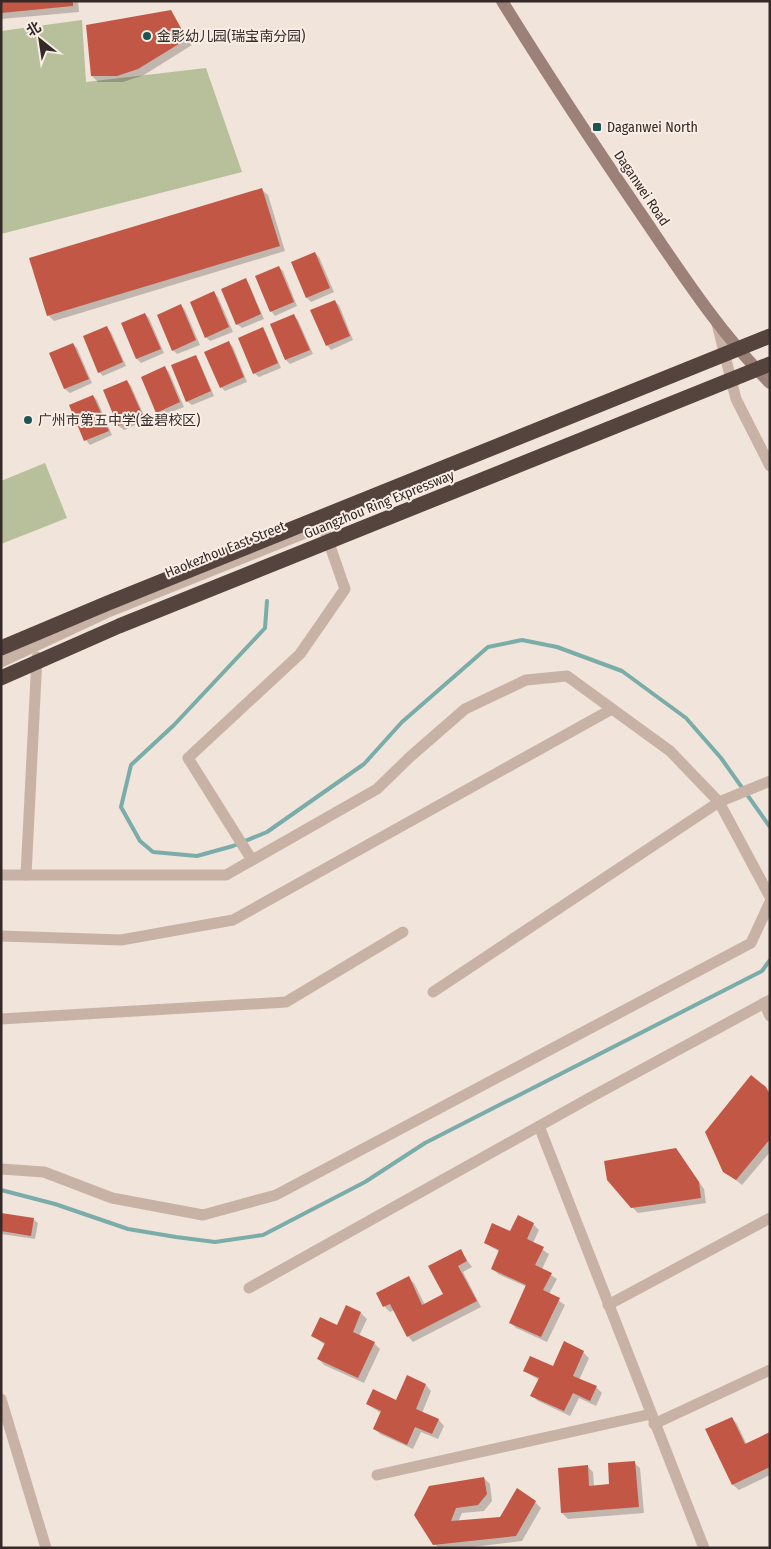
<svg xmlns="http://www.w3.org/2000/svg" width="771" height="1549" viewBox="0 0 771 1549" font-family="'Fira Sans Condensed','Noto Sans SC',sans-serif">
<rect width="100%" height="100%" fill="#f1e4da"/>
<!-- green -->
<g fill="#b7bf9b">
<path d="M82,20L86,82L206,68L242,172L1,234V31Z"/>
<path d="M45,463L67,518L1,544V481Z"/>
</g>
<!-- shadow -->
<g fill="#0003">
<path d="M1,1H78L79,12L1,19Z"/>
<path d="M170,12L192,45L144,75L123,82H98L92,76Z"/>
<path d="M262,190L268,195L285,251L54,321L48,315Z"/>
<path d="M315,253L319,257L334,292L311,302L307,298Z"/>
<path d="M279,267L283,271L297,306L275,316L271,311Z"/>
<path d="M245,280L249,284L264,319L242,328L237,324Z"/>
<path d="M214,293L218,297L233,332L210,341L206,337Z"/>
<path d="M334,301L339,305L353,340L331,350L327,345Z"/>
<path d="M181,306L185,310L200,345L177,354L173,350Z"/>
<path d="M145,314L149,318L164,353L141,363L137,359L123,324Z"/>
<path d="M294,316L298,320L313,354L290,364L286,360L272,325Z"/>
<path d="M107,328L111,332L126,366L103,376L99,372Z"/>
<path d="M262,329L266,333L281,368L259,377L254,373Z"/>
<path d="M229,343L233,347L247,382L225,391L221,387Z"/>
<path d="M73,344L77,348L92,383L70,393L65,389L51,354Z"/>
<path d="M195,357L199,361L214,396L192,405L187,401Z"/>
<path d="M165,368L169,372L184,407L161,416L157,412Z"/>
<path d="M127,381L131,386L146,420L124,430L119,426L105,391Z"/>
<path d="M93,396L97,400L112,435L90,445L86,440Z"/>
<path d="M765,1088L770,1092V1152L742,1185L724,1171Z"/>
<path d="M676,1149L704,1189L706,1203L638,1213L632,1207Z"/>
<path d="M1,1214L33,1219L38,1223L35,1239L1,1234Z"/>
<path d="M533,1224L539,1230L533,1243L549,1254L542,1269L557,1279L549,1294L565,1305L547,1342L516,1328L511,1323L527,1287L498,1274L492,1268L500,1252L485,1243Z"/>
<path d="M460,1251L472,1267L463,1272L481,1307L413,1342L408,1336L394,1310L390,1312L385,1307L377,1293L408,1277L414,1283L425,1305L444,1295Z"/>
<path d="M346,1307L361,1313L367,1319L359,1336L374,1343L380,1349L364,1383L324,1365L319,1359L325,1345L313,1336L338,1327Z"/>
<path d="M583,1352L589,1358L579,1380L596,1387L602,1393L596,1406L579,1398L570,1416L538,1401L532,1395L539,1380L524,1371L554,1368Z"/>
<path d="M426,1385L431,1391L422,1413L439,1420L444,1426L438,1439L421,1432L413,1449L380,1434L375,1429L382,1414L367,1404L397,1401Z"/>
<path d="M732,1418L737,1424L747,1445L770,1434V1475L739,1490L733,1485L707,1430Z"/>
<path d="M634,1463L640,1468L644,1513L568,1519L562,1513L587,1466L593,1472L594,1486L611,1485Z"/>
<path d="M484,1478L490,1484L492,1501L484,1511L462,1513L458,1522L501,1519L535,1502L541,1508L522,1541L464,1548H438L416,1515Z"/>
</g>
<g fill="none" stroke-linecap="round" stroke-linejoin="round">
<!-- stream -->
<g stroke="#7aada9" stroke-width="4">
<path d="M267,601L265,628L174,725L131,765L121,807L140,841L153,852L197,856L233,846L267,832L364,764L402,722L488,647L522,640L557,647L622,671L686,718L721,758L770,827"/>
<path d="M1,1190L55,1204L128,1229L176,1237L215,1242L263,1235L365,1182L425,1143L762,971L770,960"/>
</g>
</g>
<!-- building -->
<g fill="#c25746">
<path d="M1,1H73V6L1,13Z"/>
<path d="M171,10L187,39L138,69L117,76H91L86,25Z"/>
<path d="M262,188L280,246L47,316L29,258Z"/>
<path d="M315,252L330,288L306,298L291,262Z"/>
<path d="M279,266L294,302L270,312L255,276Z"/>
<path d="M246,278L261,314L236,325L221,289Z"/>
<path d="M214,291L229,327L205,338L190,302Z"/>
<path d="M335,300L350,336L326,346L310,310Z"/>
<path d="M181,304L196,340L172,351L157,315Z"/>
<path d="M145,313L161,349L136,359L121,323Z"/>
<path d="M294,314L310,350L285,360L270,324Z"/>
<path d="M107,326L123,362L98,373L83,336Z"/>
<path d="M263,327L278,363L253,374L238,338Z"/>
<path d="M229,341L244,377L220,388L204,352Z"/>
<path d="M73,343L89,379L64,389L49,353Z"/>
<path d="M196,355L211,391L186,402L171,365Z"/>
<path d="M165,366L180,402L156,413L141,377Z"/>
<path d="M127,380L143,416L118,426L103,390Z"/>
<path d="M93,395L109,431L84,441L69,405Z"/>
<path d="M751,1075L766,1087L770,1095V1139L736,1180L723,1172L705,1132Z"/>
<path d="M676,1148L699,1182L701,1198L631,1208L607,1180L604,1161Z"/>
<path d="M1,1213L34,1218L31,1236L1,1231Z"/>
<path d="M518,1215L534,1223L527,1239L544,1247L535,1265L552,1273L543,1290L560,1298L541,1337L509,1323L526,1285L491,1269L499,1250L484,1243L492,1223L510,1231Z"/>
<path d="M461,1249L467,1261L458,1266L477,1301L407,1337L390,1304L383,1307L376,1293L409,1276L422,1305L443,1294L428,1266Z"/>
<path d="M346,1305L361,1312L353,1332L375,1342L358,1378L317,1359L325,1343L311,1336L320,1317L337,1325Z"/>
<path d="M564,1341L584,1351L573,1376L597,1386L590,1401L573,1393L564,1411L530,1396L539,1378L523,1371L530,1356L553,1366Z"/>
<path d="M407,1375L426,1384L416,1409L439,1419L432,1434L415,1427L407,1445L373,1429L381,1411L366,1404L373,1389L396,1400Z"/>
<path d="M732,1417L745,1444L770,1432V1467L732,1485L705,1429Z"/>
<path d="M635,1461L639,1507L561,1513L558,1468L588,1465L589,1486L609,1484L608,1463Z"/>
<path d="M484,1477L487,1494L478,1505L456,1508L451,1521L500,1517L517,1488L536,1501L516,1536L433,1545L414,1515L429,1486Z"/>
</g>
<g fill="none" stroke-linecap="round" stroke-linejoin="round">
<!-- street -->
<g stroke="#c8b2a6" stroke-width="11">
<path d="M717,324L736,399L770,466"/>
<path d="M1,662L106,613L323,526L345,589L300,654L188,758L252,860"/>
<path d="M1,875H226L377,789L411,756L465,709L526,680L567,676L670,751L719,802L770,897"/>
<path d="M26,875L37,657"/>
<path d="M1,936L121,940L233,920L612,709"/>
<path d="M433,992L719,802L770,781"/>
<path d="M764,1003L770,1016"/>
<path d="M1,1019L286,1002L403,932"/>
<path d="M539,1126L704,1548"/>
<path d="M1,1169L44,1172L112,1198L203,1215L276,1195L751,943L770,902"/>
<path d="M249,1288L593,1096L770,1000"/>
<path d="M608,1305L770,1218"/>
<path d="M1,1399L46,1548"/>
<path d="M654,1424L770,1370"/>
<path d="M377,1475L651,1414"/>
</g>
<!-- secondary -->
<path stroke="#9c8178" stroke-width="12" d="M502,1C546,72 592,142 639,211C680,271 718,331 770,383"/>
<!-- highway-bridge -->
<g stroke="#55433e" stroke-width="15">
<path d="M1,648L108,603L770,336"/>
<path d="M1,678L119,626L770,364"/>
</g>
</g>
<!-- markers -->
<g fill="#1e5553" stroke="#f9eee6" stroke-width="2">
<circle cx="147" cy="36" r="5"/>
<rect x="592" y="122" width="10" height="10" rx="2.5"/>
<circle cx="28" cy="420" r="5"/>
</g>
<g text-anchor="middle" stroke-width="4" stroke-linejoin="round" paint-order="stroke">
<!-- poi labels -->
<g font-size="14" fill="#352a27" stroke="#f9eee6" text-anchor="start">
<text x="157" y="41">金影幼儿园(瑞宝南分园)</text>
<text x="607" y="132">Daganwei North</text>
<text x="38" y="425">广州市第五中学(金碧校区)</text>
</g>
<!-- street labels -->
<g font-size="14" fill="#352a27" stroke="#f9eee6">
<text transform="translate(642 188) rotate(56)" y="5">Daganwei Road</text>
<text transform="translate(379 504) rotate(-22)" y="5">Guangzhou Ring Expressway</text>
<text transform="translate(225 549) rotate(-22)" y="5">Haokezhou East Street</text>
</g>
</g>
<!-- border -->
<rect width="771" height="1549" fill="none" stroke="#352a27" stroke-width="5"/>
<!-- north arrow -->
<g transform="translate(40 40) rotate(330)" stroke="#f9eee6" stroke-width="4" paint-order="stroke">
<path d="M0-4L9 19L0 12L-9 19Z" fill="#352a27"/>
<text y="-8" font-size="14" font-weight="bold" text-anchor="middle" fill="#352a27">北</text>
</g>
</svg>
